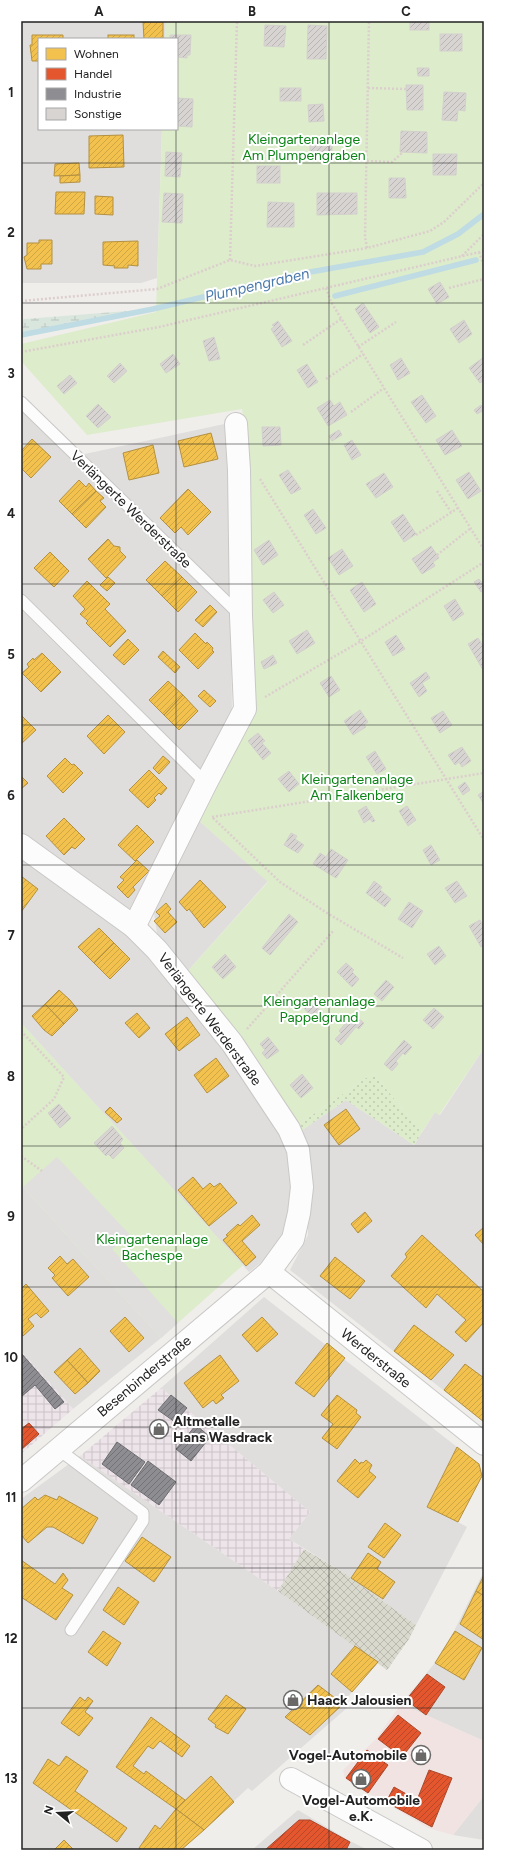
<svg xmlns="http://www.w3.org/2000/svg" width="505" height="1871" viewBox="0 0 505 1871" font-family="Figtree,sans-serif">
<defs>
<pattern id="industrial-grid" width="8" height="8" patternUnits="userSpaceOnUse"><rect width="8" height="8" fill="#ede4e9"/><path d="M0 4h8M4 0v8" fill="none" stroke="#cbc3c8"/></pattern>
<pattern id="construction-cross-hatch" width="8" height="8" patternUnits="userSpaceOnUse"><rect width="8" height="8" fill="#d9d9cd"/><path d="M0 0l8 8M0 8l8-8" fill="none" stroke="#babab0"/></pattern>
<pattern id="grass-dots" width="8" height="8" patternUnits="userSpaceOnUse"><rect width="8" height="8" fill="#ddeccb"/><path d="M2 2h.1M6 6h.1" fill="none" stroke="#bdcaae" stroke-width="1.8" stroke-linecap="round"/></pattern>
<pattern id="wetland-marsh" width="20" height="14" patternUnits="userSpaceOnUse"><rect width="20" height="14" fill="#d9e6de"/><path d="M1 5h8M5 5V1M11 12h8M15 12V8" fill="none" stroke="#bac5be"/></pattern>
<pattern id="homes-hatch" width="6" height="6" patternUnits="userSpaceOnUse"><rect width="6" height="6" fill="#f2c14e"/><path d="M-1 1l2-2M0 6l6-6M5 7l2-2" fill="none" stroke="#cfa644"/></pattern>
<pattern id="shops-hatch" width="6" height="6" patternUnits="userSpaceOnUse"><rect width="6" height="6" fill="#e4572e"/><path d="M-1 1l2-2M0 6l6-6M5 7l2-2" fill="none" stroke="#b84827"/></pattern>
<pattern id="industry-hatch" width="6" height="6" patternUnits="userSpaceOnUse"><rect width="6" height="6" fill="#8d8d92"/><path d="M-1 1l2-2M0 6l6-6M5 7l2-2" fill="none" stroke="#737377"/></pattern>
<pattern id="building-hatch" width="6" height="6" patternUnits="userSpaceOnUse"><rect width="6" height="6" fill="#d7d4d2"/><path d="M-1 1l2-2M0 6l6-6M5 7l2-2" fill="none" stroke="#b8b6b4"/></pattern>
</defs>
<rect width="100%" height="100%" fill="#f0eeeb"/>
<!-- residential -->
<g fill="#dfdedc">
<path d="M21,21H166L165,39H39V129H162L157,278L141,283H21Z"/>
<path d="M21,397L80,455L229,423L232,717L203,773L21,593Z"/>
<path d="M21,608L42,629L46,627L199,779L131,913L21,834Z"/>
<path d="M197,819L268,881L186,973L158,940L154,913L162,886Z"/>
<path d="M21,854L135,940L238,1065L279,1127L290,1156L292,1184L288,1241L249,1272L21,1023Z"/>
<path d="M484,1048V1422L290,1270L308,1235L307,1155L298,1133L346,1100L414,1145L435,1112L440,1115Z"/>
<path d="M21,1185L161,1338L73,1409L21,1351Z"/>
<path d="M264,1297L479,1464L482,1476L458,1522L467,1527L416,1625L344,1573L289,1539L310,1512L161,1388Z"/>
<path d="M80,1456L278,1591L378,1663L343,1702L348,1707L252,1791L248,1788L181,1850H21V1499Z"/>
<path d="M484,1571V1741L401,1704L434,1664L454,1631Z"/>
<path d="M484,1796V1840L453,1835Z"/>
<path d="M298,1810L350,1841L368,1850H252Z"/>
</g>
<!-- commercial -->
<path fill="#f1e3e1" d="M401,1704L484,1741V1796L453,1835L428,1828L345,1779L343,1770L375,1740Z"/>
<!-- industrial -->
<g fill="url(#industrial-grid)">
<path d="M21,1351L73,1409L21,1454Z"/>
<path d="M161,1388L310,1512L289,1539L304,1549L278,1591L80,1456Z"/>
</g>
<!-- construction -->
<path fill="url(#construction-cross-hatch)" d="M304,1549L344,1573L416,1625L409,1639L387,1670L278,1591Z"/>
<!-- grass -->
<path fill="url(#grass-dots)" d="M373,1073L422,1132L414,1145L346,1100L298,1133L296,1126Z"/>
<!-- wetland -->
<path fill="url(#wetland-marsh)" d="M153,309L21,335V323L24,319Z"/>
<!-- garden -->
<g fill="#ddeccb">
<path d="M166,21H484V1048L439,1115L435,1112L422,1132L373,1073L296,1126L186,973L268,882L197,819L248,723L247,444L242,409L87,435L21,361V344L156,312L162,129H177V39H165Z"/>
<path d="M21,1023L243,1265L161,1338L21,1185Z"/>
</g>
<!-- parking -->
<path fill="#e0dfde" d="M57,1157L130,1235L112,1249L178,1323L161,1338L23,1187Z"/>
<!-- homes -->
<g fill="url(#homes-hatch)" stroke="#b49141">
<path d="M143,22H163V39H144Z"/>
<path d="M32,35H63V39H39V61H32L30,45H32Z"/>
<rect x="108" y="35" width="26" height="4"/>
<path d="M123,135L124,167L89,168V136Z"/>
<path d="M79,163L80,175L54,176L55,164Z"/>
<path d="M80,175V182L60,183V176Z"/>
<path d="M56,192H85L84,214H55Z"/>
<path d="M95,196L113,197V215L95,214Z"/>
<path d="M39,240H52V264H41V269H27L24,257L27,255V243H39Z"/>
<path d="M138,241V266L128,265V268H114L115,266L103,265V242Z"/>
<path d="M211,433L218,459L184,467L178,441Z"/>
<path d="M32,439L51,457L31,478L21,468V451Z"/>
<path d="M153,445L159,473L129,480L123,453Z"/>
<path d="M79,480L86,487L89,483L96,491L72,514L59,501Z"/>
<path d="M188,489L211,512L188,535L181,527L175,533L160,518Z"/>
<path d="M96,491L104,498L100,501L106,507L86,528L72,514Z"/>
<path d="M108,539L114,546L120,547V551L126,557L106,578L88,559Z"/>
<path d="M50,552L69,571L54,587L34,568Z"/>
<path d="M165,561L182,577L162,596L146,580Z"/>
<path d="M108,577L115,583L107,591L100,585Z"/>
<path d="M182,577L197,592L178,612L162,596Z"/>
<path d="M87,581L110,604L105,609L126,631L110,647L86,623L88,621L80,614L85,609L73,596Z"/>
<path d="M210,605L217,612L203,627L195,620Z"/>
<path d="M195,633L206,644L207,642L213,648L212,650L214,652L198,669L179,650Z"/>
<path d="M128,639L139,650L124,665L113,655Z"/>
<path d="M163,651L180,667L175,673L158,657Z"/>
<path d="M42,653L61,672L41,692L22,673L29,667L27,664L33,658L34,660Z"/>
<path d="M168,681L183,695L164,715L149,700Z"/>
<path d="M204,690L216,701L210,707L198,696Z"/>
<path d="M183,695L198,711L179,730L164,715Z"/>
<path d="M21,715L36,730L21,744Z"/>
<path d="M108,715L125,732L104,754L87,736Z"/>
<path d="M163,756L170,762L159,774L153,768Z"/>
<path d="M65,758L72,765L74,764L83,773L63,793L47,776Z"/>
<path d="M149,770L167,788L161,795L159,793L154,798L156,800L148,808L129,790Z"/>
<path d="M21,776L28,783L21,789Z"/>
<path d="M64,818L85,839L75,849L72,847L64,855L46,836Z"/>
<path d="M137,825L154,842L135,861L118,845Z"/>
<path d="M137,860L149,871L133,887L135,890L128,898L117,887L124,880L120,877Z"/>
<path d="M21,876L38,889L21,912Z"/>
<path d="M200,880L226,907L204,928L189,909L187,911L179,902Z"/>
<path d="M166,903L171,909L168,912L177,922L165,933L154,921L160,916L156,912Z"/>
<path d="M99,928L114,943L94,963L78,947Z"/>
<path d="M114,943L130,959L110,979L94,963Z"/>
<path d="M59,990L70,1000L78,1010L64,1024L45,1004Z"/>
<path d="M45,1004L64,1024L52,1036L44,1030L32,1016Z"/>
<path d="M137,1013L150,1028L139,1038L125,1023Z"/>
<path d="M187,1017L200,1035L179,1051L165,1034Z"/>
<path d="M216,1058L229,1076L207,1093L194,1075Z"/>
<path d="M110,1107L122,1119L117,1123L105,1112Z"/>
<path d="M346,1109L360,1129L339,1145L324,1125Z"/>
<path d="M193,1177L203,1189L210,1183L214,1187L220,1183L237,1203L209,1226L178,1190Z"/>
<path d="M365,1212L372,1221L358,1233L351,1224Z"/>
<path d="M252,1215L260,1225L242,1241L256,1257L246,1266L223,1240L228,1236L226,1235L238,1224L240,1226Z"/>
<path d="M484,1227V1245L475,1235Z"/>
<path d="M422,1235L484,1292V1322L466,1342L455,1332L466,1320L437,1294L426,1308L391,1276L407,1257L405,1254Z"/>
<path d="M60,1256L67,1264L73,1259L89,1277L68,1296L52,1278L55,1275L48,1268Z"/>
<path d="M335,1257L365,1281L350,1299L320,1276Z"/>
<path d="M26,1284L49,1311L41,1318L36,1313L28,1319L34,1326L23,1336L21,1333V1289Z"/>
<path d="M125,1317L144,1338L129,1352L110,1331Z"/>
<path d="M262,1317L278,1334L257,1352L242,1335Z"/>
<path d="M414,1325L454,1355L431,1380L394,1351Z"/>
<path d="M327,1343L345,1358L314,1397L295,1383Z"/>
<path d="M80,1348L100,1371L88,1383L67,1360Z"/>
<path d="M220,1355L239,1381L221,1395L224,1398L216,1404L213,1400L203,1408L184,1383Z"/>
<path d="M67,1360L88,1383L75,1394L54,1372Z"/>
<path d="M465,1364L484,1378V1422L444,1390Z"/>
<path d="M337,1395L357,1410L356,1413L361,1417L337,1449L322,1438L333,1424L321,1415Z"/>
<path d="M457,1447L479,1464L482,1476L458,1522L427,1507Z"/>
<path d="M355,1459L360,1464L361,1462L363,1463L366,1460L372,1465L369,1471L376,1477L358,1498L337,1481Z"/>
<path d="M45,1495L57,1500L59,1496L98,1518L83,1544L53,1527H47L28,1543L21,1535V1509L35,1497L38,1500Z"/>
<path d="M385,1523L401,1535L384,1558L368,1547Z"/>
<path d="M142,1537L171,1557L154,1582L125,1561Z"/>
<path d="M368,1553L381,1562L377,1569L395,1582L383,1599L351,1578Z"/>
<path d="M21,1560L55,1584L63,1573L68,1580L62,1588L73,1595L56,1620L21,1597Z"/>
<path d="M484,1575V1596L476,1591Z"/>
<path d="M118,1587L139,1602L124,1625L103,1610Z"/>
<path d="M476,1591L484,1596V1640L460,1624Z"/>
<path d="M103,1631L121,1643L107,1666L88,1652Z"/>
<path d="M455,1631L482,1648L464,1680L435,1663Z"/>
<path d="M355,1646L378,1662L352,1692L331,1674Z"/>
<path d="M318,1685L343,1704L310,1735L285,1717Z"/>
<path d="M226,1695L246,1709L228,1734L215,1727L216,1725L208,1719Z"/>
<path d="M80,1697L85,1701L88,1697L93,1701L85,1712L93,1718L79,1736L61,1723Z"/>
<path d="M151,1717L190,1746L182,1757L160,1741L153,1749L148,1746L133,1766L144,1774L146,1771L185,1800L176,1809L116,1767Z"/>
<path d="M66,1756L88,1771L75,1791L127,1828L117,1842L33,1783L48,1759L59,1766Z"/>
<path d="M211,1776L234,1802L204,1830L176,1809Z"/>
<path d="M176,1809L204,1830L181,1850H142L139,1848L155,1825L160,1829Z"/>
<path d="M64,1840L74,1850H54Z"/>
</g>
<!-- shops -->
<g fill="url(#shops-hatch)" stroke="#aa472a">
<path d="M29,1423L39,1434L21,1450V1429Z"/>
<path d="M427,1674L445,1687L426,1715L406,1700Z"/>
<path d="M398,1715L421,1733L402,1757L378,1739Z"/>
<path d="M367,1750L388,1765L368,1793L346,1778Z"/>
<path d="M429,1770L452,1778L432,1827L386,1802L394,1787L417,1800Z"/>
<path d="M299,1820H310L350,1842L346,1850H265Z"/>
</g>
<!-- industry -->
<g fill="url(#industry-hatch)" stroke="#6d6d70">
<path d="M21,1353L64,1402L55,1409L35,1385L21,1397Z"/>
<path d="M171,1395L187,1408L175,1422L158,1410Z"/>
<path d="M196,1425L210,1437L191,1461L176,1449Z"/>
<path d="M117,1442L145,1462L129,1484L102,1464Z"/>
<path d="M148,1461L176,1482L159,1505L131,1485Z"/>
</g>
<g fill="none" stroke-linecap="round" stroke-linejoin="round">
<!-- stream -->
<g stroke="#bfdbe3" stroke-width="5.5">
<path d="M335,296L476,260"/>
<path d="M21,335L153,309L299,274L423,252L458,234L484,214"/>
</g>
</g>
<!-- building -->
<g fill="url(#building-hatch)" stroke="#d3d0cc">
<rect x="410" y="21" width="19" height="9"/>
<path d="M265,25L286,26L284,47L264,46Z"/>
<path d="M308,25L327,26L326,59H307Z"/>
<rect x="440" y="34" width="22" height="17"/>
<path d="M170,35H191L190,55H187V58L178,57L177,39H170Z"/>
<path d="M417,68H429V76H418Z"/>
<path d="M406,85H423V110H407Z"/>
<rect x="280" y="88" width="21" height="13"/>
<path d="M444,92L466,93L465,111L458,110L457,121L442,120Z"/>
<path d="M177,98L193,99L192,127L177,126Z"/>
<path d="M323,104L324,121L309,122L308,105Z"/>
<path d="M401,131L427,132V153L400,152Z"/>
<path d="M310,139L332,140V153L310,152Z"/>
<path d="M166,152L182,153L180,177L165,176Z"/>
<path d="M433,154H457L456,175H433Z"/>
<rect x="257" y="166" width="23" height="17"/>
<path d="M389,178H405L406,198H389Z"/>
<path d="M164,193L183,194L182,223L162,222Z"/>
<path d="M317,193H357V214L317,215Z"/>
<path d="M268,202L294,203V227H267Z"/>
<path d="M440,282L449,297L437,304L428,289Z"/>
<path d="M363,303L379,327L370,333L355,309Z"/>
<path d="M464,320L472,334L459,343L450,329Z"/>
<path d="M278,321L292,341L282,347L271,329L274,327L272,325Z"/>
<path d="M214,337L220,359L209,361L203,341Z"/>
<path d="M173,354L180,364L166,373L160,364Z"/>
<path d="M484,357V380L480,383L469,368Z"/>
<path d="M401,358L410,373L398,380L390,365Z"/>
<path d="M120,363L127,371L114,383L107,376Z"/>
<path d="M307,364L318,382L308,388L297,370Z"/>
<path d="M70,375L77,383L64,394L57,386Z"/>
<path d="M422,395L436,416L426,423L411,402Z"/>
<path d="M330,400L334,406L340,402L347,415L328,426L317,408Z"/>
<path d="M98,404L111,417L98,428L86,416Z"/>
<path d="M481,405L484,410L477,414L474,410Z"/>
<path d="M262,427H280L281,445L263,446Z"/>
<path d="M339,430L342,435L332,441L329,436Z"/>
<path d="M452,430L462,446L445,455L436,440Z"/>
<path d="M352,440L361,455L352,460L344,445Z"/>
<path d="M288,470L301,489L291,494L279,475Z"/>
<path d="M469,472L481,491L468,499L456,480Z"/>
<path d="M384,473L393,487L376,498L366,484Z"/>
<path d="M313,509L326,528L316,534L304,515Z"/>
<path d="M403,514L416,534L404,542L391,522Z"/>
<path d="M269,540L278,555L263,565L254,550Z"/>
<path d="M431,546L439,558L433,562L435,566L422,574L412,559Z"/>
<path d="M342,549L353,566L339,575L328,558Z"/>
<path d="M479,579L484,586V590L481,592L474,582Z"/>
<path d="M362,582L376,604L364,612L350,590Z"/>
<path d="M274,592L284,605L273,613L263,600Z"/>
<path d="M455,599L464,614L453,621L444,606Z"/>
<path d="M307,630L315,643L297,654L289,641Z"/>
<path d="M396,635L405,649L393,656L385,642Z"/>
<path d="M478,638L484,647L483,670L468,644Z"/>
<path d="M273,655L277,663L264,669L261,662Z"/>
<path d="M426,672L430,678L422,683L427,691L419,697L410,683Z"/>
<path d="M331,676L340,690L329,697L320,683Z"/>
<path d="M360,710L368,722L364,725L366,727L353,735L344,721Z"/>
<path d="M443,711L452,725L440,733L431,718Z"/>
<path d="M258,733L265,741L262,743L271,753L263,760L248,741Z"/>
<path d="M462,747L471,761L462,767L459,762L455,765L448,755Z"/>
<path d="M375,751L386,769L377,774L366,757Z"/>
<path d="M289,771L299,784L289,792L278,779Z"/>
<path d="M465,782L470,790L463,795L458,787Z"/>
<path d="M484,791V804L478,795Z"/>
<path d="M366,806L375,821L372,822L370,819L364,823L358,811Z"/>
<path d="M407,806L416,820L408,826L399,811Z"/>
<path d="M291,833L297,836L295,839L304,845L298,853L284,845Z"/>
<path d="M431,845L440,860L431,865L423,850Z"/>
<path d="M331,849L348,860L336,878L313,864L320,853L326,857Z"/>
<path d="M374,881L382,887L380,890L391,899L385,907L366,893Z"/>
<path d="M457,881L467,896L455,903L445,888Z"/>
<path d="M409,902L423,911L412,928L398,919Z"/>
<path d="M289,914L298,922L270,955L262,948Z"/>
<path d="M480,920L484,927V945L481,947L469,926Z"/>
<path d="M439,946L446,956L435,965L427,954Z"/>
<path d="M225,954L236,967L223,979L212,967Z"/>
<path d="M346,963L354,970L352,972L359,979L352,987L337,972Z"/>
<path d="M386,980L394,987L382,1001L374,994Z"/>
<path d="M311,1002L323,1013L313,1023L306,1016L308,1013L304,1008Z"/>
<path d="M434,1008L444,1017L433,1029L423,1020Z"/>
<path d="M353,1014L364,1023L359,1029L356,1027L341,1045L335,1039L341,1033L339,1031Z"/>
<path d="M268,1037L279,1051L267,1059L262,1053L265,1050L260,1044Z"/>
<path d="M404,1040L412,1047L405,1055L403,1053L396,1061L398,1064L392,1071L384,1064Z"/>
<path d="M302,1074L313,1088L301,1098L290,1085Z"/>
<path d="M59,1104L71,1118L60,1128L48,1113Z"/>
<path d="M112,1126L123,1139L120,1143L124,1148L113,1159L108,1154L106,1156L94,1143Z"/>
</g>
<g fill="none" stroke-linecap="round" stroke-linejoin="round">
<defs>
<g id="service">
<path d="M21,402L240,615"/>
<path d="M21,600L206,783"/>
<path d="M58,1449L143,1513V1521L71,1630"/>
</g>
<g id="minor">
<path d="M21,845L133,926L157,950L232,1043L289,1129L298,1150L302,1187L299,1213L293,1239L269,1272L21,1481"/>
<path d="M133,926L138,919L206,783L245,709L241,616L239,470L236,424"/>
<path d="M269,1272L484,1444"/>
<path d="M291,1779L421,1850"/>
</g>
</defs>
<!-- service casing -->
<use href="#service" stroke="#c9c8c7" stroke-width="13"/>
<!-- minor casing -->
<use href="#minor" stroke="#c9c8c7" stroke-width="24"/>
<!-- path -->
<g stroke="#dccecd" stroke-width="2.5" stroke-dasharray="2 2" stroke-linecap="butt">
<path d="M368,88L406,89"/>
<path d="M367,161L392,162L403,152"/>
<path d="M367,248L365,237L369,21"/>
<path d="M479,252L484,266"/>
<path d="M462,256L484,234"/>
<path d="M230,260L237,21"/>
<path d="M326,288L331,302L484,550"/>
<path d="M449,288L484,279"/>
<path d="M21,301L157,289L230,260L255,266L367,248L430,231L444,222L484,183"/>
<path d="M303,345L341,319"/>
<path d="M358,347L396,322"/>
<path d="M21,352L159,327L484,251"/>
<path d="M326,379L363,354"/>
<path d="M351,412L384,388"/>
<path d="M260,479L484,840"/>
<path d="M437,491L451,512"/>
<path d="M416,535L458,508"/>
<path d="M437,555L471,528"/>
<path d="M482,635L484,633"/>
<path d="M265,697L361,641L484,562"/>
<path d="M212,817L484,773"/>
<path d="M213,818L280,882L327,913L403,958"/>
<path d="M247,1029L334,930"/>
<path d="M21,1031L64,1077L54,1099L21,1129"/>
<path d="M21,1156L42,1171"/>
</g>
<!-- service -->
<use href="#service" stroke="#fdfcfc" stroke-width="11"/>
<!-- minor -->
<use href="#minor" stroke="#fdfcfc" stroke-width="22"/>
</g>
<!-- grid -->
<path fill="none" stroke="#222" stroke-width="1" stroke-opacity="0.55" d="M176,21V39M329,21V1850M176,129V1850M21,163H484M21,303H484M21,444H484M21,584H484M21,725H484M21,865H484M21,1006H484M21,1146H484M21,1287H484M21,1427H484M21,1568H484M21,1708H484"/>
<!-- icons -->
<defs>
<symbol id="shop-ring" viewBox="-11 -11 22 22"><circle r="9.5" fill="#fff" stroke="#6a6968" stroke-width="1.5"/><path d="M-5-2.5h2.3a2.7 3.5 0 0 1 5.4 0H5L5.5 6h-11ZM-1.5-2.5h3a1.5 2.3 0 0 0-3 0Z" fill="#6a6968"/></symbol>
</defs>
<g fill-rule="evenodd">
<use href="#shop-ring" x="148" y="1418" width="22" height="22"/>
<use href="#shop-ring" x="282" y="1689" width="22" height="22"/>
<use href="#shop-ring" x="410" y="1744" width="22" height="22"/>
<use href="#shop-ring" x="350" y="1768" width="22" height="22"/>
</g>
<g text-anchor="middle" stroke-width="4" stroke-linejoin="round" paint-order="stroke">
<!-- park labels -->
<g font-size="14" fill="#0c8416" stroke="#fff">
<text x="304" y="144">Kleingartenanlage<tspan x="304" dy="16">Am Plumpengraben</tspan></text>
<text x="357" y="784">Kleingartenanlage<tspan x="357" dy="16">Am Falkenberg</tspan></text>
<text x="319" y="1006">Kleingartenanlage<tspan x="319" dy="16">Pappelgrund</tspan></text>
<text x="152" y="1244">Kleingartenanlage<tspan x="152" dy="16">Bachespe</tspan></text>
</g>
<!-- street labels -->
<g font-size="14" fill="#222" stroke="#fff">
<text transform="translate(131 509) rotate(44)" y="5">Verlängerte Werderstraße</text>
<text transform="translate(210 1019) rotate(53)" y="5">Verlängerte Werderstraße</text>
<text transform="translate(376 1358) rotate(39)" y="5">Werderstraße</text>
<text transform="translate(144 1376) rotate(-40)" y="5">Besenbinderstraße</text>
</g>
<!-- poi labels -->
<g font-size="14" font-weight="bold" fill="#222" stroke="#fff" text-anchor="start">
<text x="173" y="1426">Altmetalle<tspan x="173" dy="16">Hans Wasdrack</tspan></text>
<text x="307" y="1705">Haack Jalousien</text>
<text x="407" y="1760" text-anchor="end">Vogel-Automobile</text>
<text x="361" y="1805" text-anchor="middle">Vogel-Automobile<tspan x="361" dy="16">e.K.</tspan></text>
</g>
<!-- water labels -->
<g font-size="15" font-style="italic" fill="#4a7aab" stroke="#fff">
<text transform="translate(257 285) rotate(-13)" y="5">Plumpengraben</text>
</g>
</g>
<!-- border -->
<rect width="505" height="1871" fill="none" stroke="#ffffff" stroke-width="44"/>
<!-- legend -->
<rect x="38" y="38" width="140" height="92" fill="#ffffff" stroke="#a7a7a7"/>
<rect x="46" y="48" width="20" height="12" fill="#f2c14e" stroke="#a7a7a7"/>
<text x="74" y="58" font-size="12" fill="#222222">Wohnen</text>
<rect x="46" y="68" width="20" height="12" fill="#e4572e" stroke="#a7a7a7"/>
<text x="74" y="78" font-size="12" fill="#222222">Handel</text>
<rect x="46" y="88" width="20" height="12" fill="#8d8d92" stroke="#a7a7a7"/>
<text x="74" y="98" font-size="12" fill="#222222">Industrie</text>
<rect x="46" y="108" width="20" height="12" fill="#d7d4d2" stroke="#a7a7a7"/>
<text x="74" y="118" font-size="12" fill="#222222">Sonstige</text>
<!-- north arrow -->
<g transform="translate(58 1813) rotate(288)" stroke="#ffffff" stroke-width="3" paint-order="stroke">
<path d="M0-3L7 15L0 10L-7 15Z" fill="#222222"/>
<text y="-6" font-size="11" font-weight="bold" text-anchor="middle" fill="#222222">N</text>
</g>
<rect x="22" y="22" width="461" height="1827" fill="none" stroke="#222" stroke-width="1.5"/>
<g font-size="13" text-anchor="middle" font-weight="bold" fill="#222">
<text x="99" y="16">A</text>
<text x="252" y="16">B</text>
<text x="406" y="16">C</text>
<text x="11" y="97">1</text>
<text x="11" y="237">2</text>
<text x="11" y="378">3</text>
<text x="11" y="518">4</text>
<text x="11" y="659">5</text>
<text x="11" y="800">6</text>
<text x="11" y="940">7</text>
<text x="11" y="1081">8</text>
<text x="11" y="1221">9</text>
<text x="11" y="1362">10</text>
<text x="11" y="1502">11</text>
<text x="11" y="1643">12</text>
<text x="11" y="1783">13</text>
</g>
</svg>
